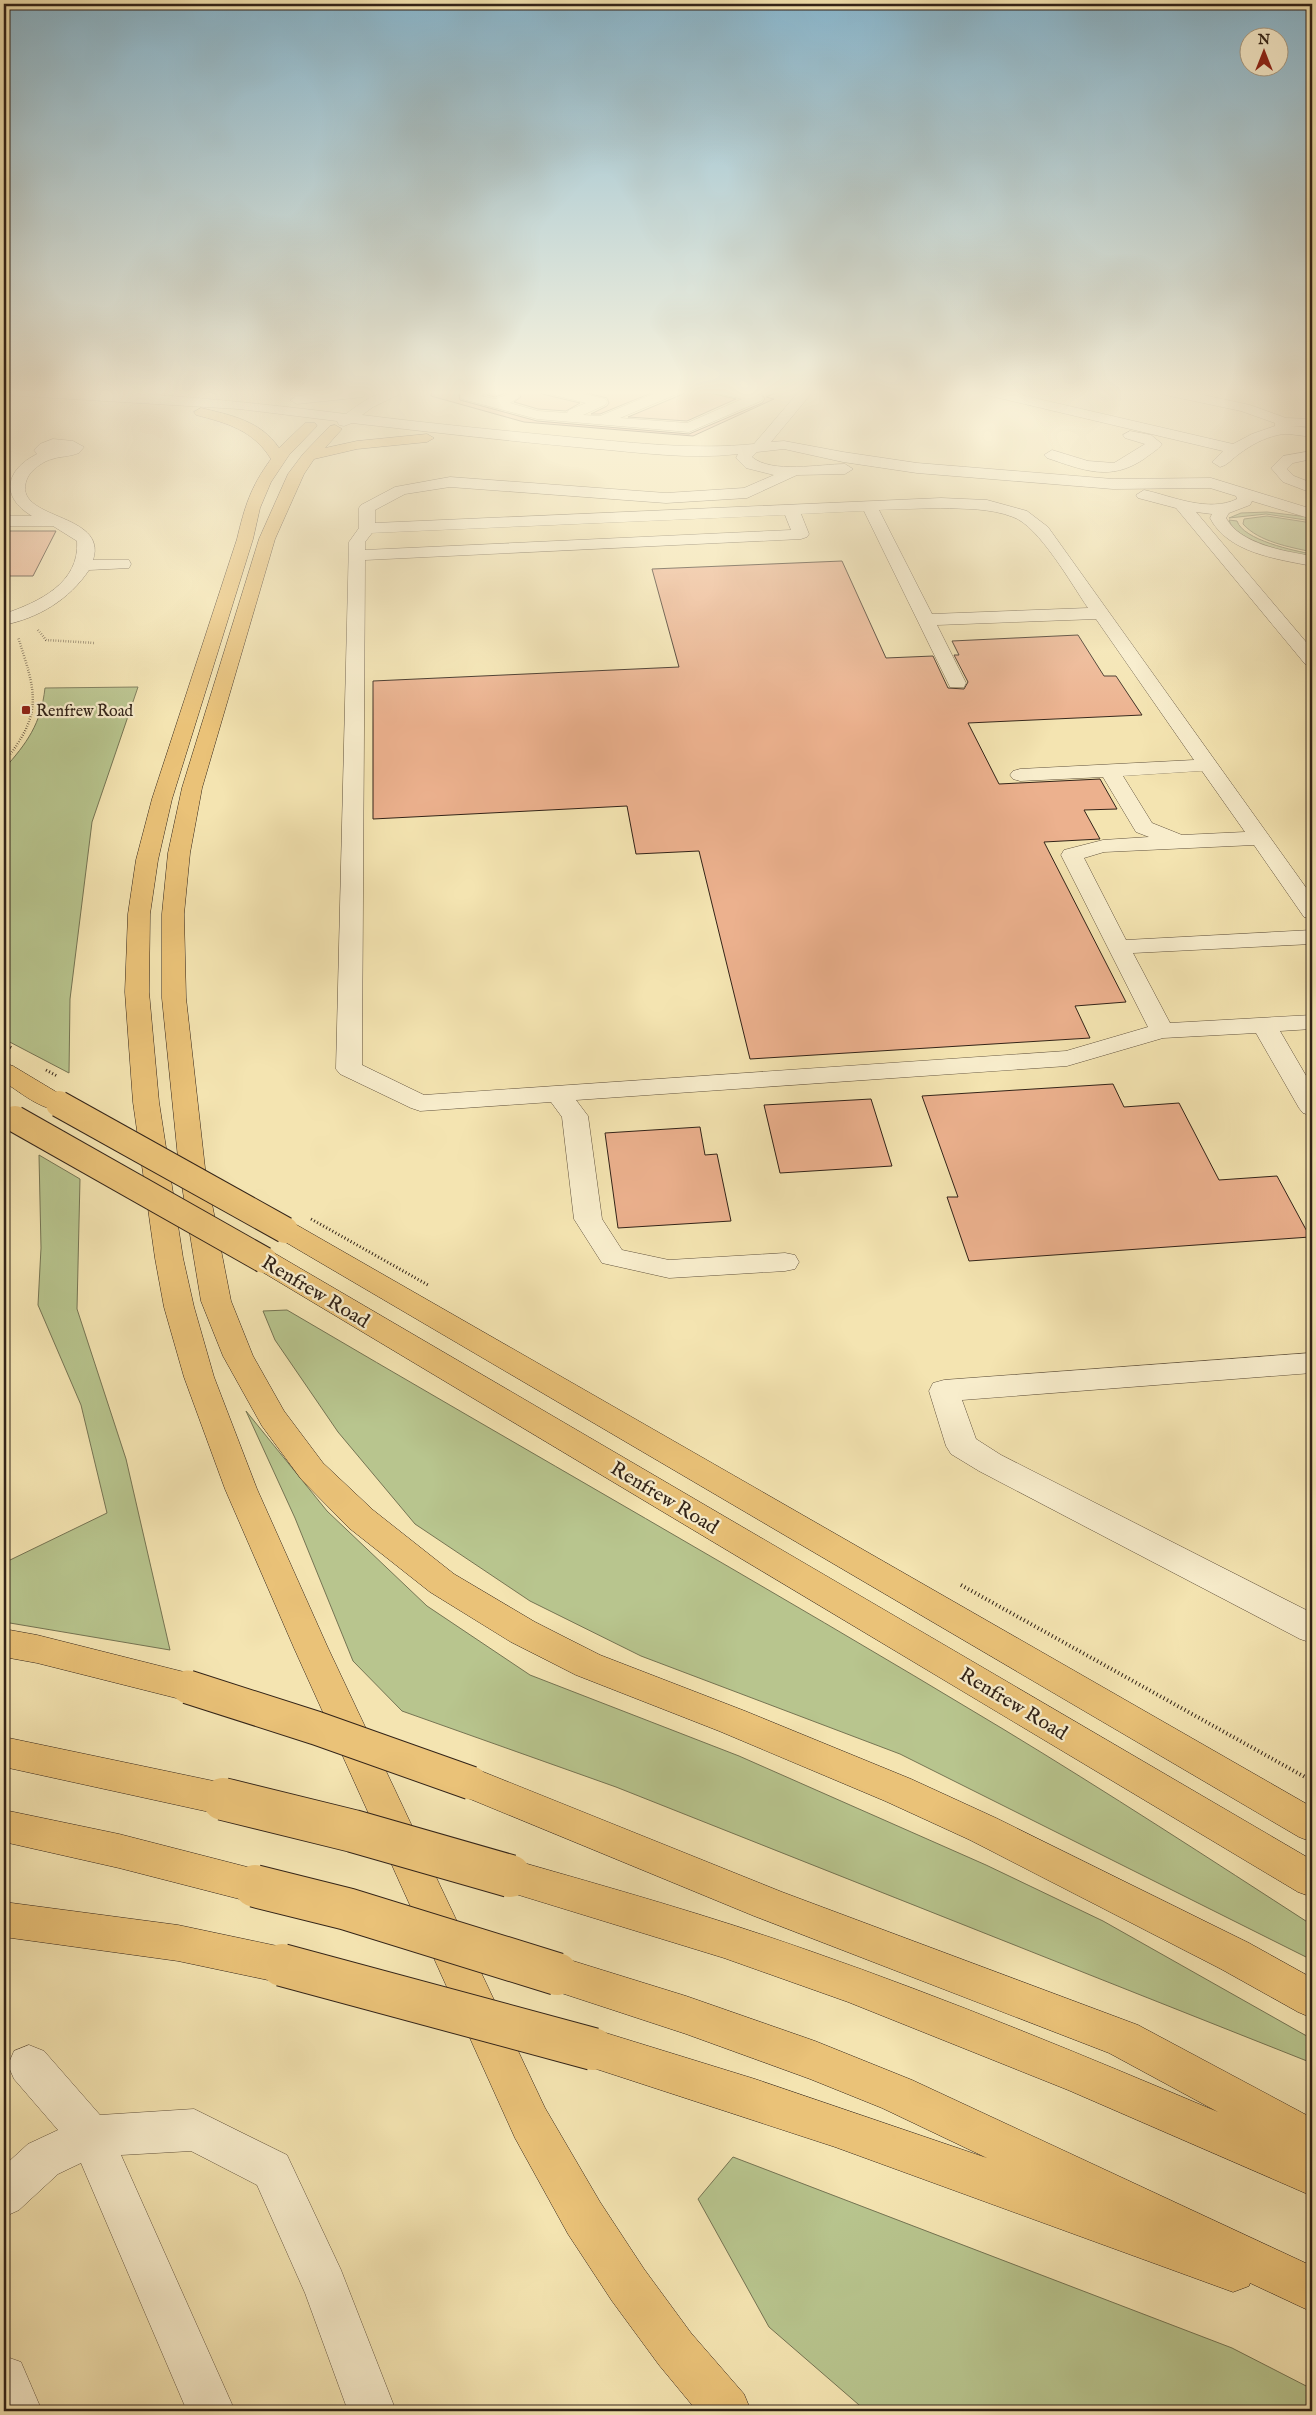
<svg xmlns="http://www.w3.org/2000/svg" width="1316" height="2415" viewBox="0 0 1316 2415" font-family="'IM FELL English',serif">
<rect width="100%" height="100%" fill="#f4e4b1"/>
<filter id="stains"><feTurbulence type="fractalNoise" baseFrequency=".004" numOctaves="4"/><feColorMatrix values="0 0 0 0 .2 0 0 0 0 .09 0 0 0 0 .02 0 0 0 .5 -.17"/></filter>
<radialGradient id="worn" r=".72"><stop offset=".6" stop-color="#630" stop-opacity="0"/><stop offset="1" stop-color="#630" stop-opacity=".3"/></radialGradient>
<!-- green -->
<g fill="#b8c58e" stroke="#757453">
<path d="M1267,512L1308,517L1312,518V521L1266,514L1229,518L1241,513Z"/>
<path d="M1267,516L1312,523V552C1290,547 1259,542 1243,524L1244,519Z"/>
<path d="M1229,520L1237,521C1243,540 1295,551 1312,554V557C1293,554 1234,541 1229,520Z"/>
<path d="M138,687L92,822L70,999L69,1073L4,1039V769C27,743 41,724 45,688Z"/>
<path d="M39,1155L80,1179L77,1309L126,1459L170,1650L4,1622V1561H8L107,1513L81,1405L38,1305L41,1248Z"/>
<path d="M287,1310C525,1450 766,1586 1003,1729C1107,1792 1210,1859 1312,1925V1960L900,1754L641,1656L530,1601L415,1524L338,1432L275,1340L263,1311Z"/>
<path d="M246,1411L327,1511L427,1606L530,1675L739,1756L986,1865L1103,1921L1312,2039V2063L616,1787L402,1711L353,1661L295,1518Z"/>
<path d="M733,2157L1232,2348L1312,2389V2411H866L769,2327L698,2199Z"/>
</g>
<!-- building -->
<g fill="#ecb18e" stroke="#322318">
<path d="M432,389H469L459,394L460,400L537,421L689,434L762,403L765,399L761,393L743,389H784L766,397L774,399L693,436L524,422L431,396Z"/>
<path d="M495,389H538L542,394L580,403L566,411L538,409L514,402L521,397L517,392L511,391L495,397L487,395Z"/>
<path d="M571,389H661L600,414H591L607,406L609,403L607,398Z"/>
<path d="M686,389H710L714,394L736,399L687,421L628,417L683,394Z"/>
<path d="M4,531H56L33,576H4Z"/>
<path d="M842,561L886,658L933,656L948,688L964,689L968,682L954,655H959L952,641L1078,635L1104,676H1116L1142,715L968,723L999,784L1100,779L1117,809L1084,810L1100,839L1044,842L1126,1002L1075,1006L1090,1038L750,1059L699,851L636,854L627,806L373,819V681L679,667L652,569Z"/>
<path d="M1113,1084L1124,1107L1179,1103L1219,1180L1277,1176L1310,1237L969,1261L947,1197H958L922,1096Z"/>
<path d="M871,1099L892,1166L780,1173L764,1105Z"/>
<path d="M700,1127L705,1155L717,1154L731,1221L618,1228L605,1133Z"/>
</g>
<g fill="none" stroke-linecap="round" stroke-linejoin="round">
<defs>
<g id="minor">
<path d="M4,389C118,389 233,400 346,414C366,399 381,389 406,389L404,392L373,407L362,415C434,424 506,431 579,438C637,443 695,450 754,444L801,389H815L771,442L784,441L843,452L917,463L1113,479L1211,478L1312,509V519L1252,501L1250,505L1229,513L1226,518C1241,545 1285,551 1312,556V566C1277,559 1228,553 1210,518L1212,514L1196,512L1312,649V666L1305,664L1176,508L1138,498L1136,495L1144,490C1172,496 1208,513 1237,499L1236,496L1210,488L1113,489L917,473L843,462L784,449L757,452L752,457C772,474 820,464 845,464L853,469L845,474L797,475L747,498L666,503L450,487L405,494L375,510V523L941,498L987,500L1027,511L1048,527L1312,896V919L1304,917L1254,845L1104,852L1084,858L1126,940L1312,930V944L1133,953L1170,1023L1312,1015V1029L1280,1031L1312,1086V1116L1303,1113L1299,1108L1256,1033L1163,1038L1067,1066L576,1100L588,1116L602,1219L622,1250L669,1260L785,1253L795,1255L799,1262L795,1269L785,1271L669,1278L602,1263L574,1219L562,1117L551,1102L420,1111L411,1108L340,1074L336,1069L349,542L359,528V508L361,505L395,487L450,477L666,493L744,488L774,475L746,468L736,458L738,454C688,460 637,452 586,448C508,441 430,432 352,423L344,426L339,425L337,421L239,409L4,395ZM941,508C965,509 990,508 1013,517C1039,526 1072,585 1088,608L932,614L879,510ZM864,511L950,687H964L966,683L937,625L1096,619L1194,760L1020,769L1013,771L1010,775L1013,779L1020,781L1103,777L1136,832L1149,837L1103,840L1064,850L1061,855L1148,1027L1066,1051L424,1095L362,1065L365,560L801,539L807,537L809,534L801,514ZM785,515L791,530L365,550V542L372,533ZM1202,771L1245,832L1182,835L1152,823L1123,776Z"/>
<path d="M473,389H493L491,392L481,396L495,399L512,393L517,394L519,397L510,403L538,411L567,413L569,410L586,403L542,392L540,389H564L605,399L607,402L605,405L583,415L600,416L665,389H684L682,392L620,418L687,423L742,399L714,392L712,389H736L761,395L763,398L761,401L689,432L537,419L462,399L460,396Z"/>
<path d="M971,389H995L1233,444L1252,434L1275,426V423L1241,411L1156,393L1149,389H1175L1250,405L1286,418L1312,419V427L1291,426L1312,428V436C1301,437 1288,432 1278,435C1264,438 1251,445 1239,454C1233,458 1228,465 1220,467L1212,462L1223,451L978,393Z"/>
<path d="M358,390L363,391L365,394L363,397L297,404L290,400L297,396Z"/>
<path d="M1130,431L1151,435L1162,444C1158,450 1150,454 1144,459C1110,482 1083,470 1047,458L1044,455L1052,450L1088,461L1114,463L1145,444L1125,438L1123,435Z"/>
<path d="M53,439L73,441L84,447L79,453C70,457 59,456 49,460C41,463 30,471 27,479C10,521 109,511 93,560H129L131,564L129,568L89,570C69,600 38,618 4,625V614C39,602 80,583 77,541L53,526H4V516H32C0,497 5,470 37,454L34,450L40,444Z"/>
<path d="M1312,451V459L1293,463L1287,469L1294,476L1312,483V493L1283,482L1271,468L1283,456Z"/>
<path d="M1312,1353V1373L962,1400L976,1439L1001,1455L1312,1613V1643L1300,1639L979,1471L951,1454L946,1446L929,1391L933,1383L944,1380Z"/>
<path d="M29,2045L44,2051L100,2115L194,2109L287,2155L341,2270L396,2411H348L305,2293L257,2185L191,2151L121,2155L235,2411H187L81,2163L58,2174L19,2210L4,2217V2166L28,2144L58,2130L14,2079L8,2065L14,2051Z"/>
<path d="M4,2356L21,2362L42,2411H4Z"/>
</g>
<g id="major">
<path d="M4,1063L13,1066L68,1099L72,1104L68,1109C46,1115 22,1093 4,1082Z"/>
<path d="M285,1221L295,1224L1312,1807V1842L1299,1837L275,1236L271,1230L275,1224Z"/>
<path d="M264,1251L274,1253L1312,1860V1897L1298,1892L254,1267L250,1260L254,1253Z"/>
</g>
<g id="highway">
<path d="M201,408C231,415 261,421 279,448L305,423H315L317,426L289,455L271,482L260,508L253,539L172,799L158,860L150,914L149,992L159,1102L183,1258L194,1307L214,1377L257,1489L328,1648L545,2108L600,2202L644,2269L691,2333L744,2394L751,2411H697L659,2365L612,2301L568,2234L515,2138L294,1648L225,1489L184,1377L164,1307L155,1258L133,1102L125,992L128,914L136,860L152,799L237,539C245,506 250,488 271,459C253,430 227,423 196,415L194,412Z"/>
<path d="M335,425L342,429L325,448L357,441L427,434L434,438L427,442L357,449L314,459L304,474L275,539L202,788L190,853L184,914L186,998L205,1168L231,1301L253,1356L284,1411L323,1463L373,1510L454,1574L535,1622L600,1655L745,1711L911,1779L996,1818L1249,1943L1312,1978V2018L1298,2012L1221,1969L970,1840L885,1801L719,1731L576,1675L511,1642L430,1592L349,1528L301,1479L262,1426L223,1356L201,1301L179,1168L162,998V914L168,853L182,788L259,539L288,474L303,454L330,426Z"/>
<path d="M4,1629L37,1635L188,1673L201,1677L206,1687L201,1697L188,1701L37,1663L4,1657Z"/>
<path d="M4,1737L223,1783L236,1788L242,1799L236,1810L223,1815L4,1767Z"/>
<path d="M471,1767L782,1892L1138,2025L1312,2118V2196L1068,2090L848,2002L724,1958L496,1888L491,1876L496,1864L510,1859C611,1888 711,1916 810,1951C948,1999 1083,2055 1218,2112L1109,2053L754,1916L458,1794L453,1783L458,1772Z"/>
<path d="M4,1810L119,1834L255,1869L269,1874L274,1886L269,1898L255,1903L119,1868L4,1842Z"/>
<path d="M4,1902L178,1925L282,1947L296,1952L302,1965L296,1978L282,1983L178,1961L4,1937Z"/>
<path d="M557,1956L686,1996L815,2041L912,2080L1312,2266V2312L1250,2283L1249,2286L1233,2292L835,2147L578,2063L572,2049L578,2035L593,2029L755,2079L987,2158L882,2108L810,2079L686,2034L543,1987L537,1974L543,1961Z"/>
</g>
</defs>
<!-- minor casing -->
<use href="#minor" stroke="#62533e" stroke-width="1"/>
<!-- major casing -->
<use href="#major" stroke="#322318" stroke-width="1"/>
<!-- highway casing -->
<use href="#highway" stroke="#322318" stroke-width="1"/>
<!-- path-far2 -->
<g stroke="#322318" stroke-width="2.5" stroke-dasharray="0.5 2" stroke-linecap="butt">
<path d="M38,630L46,640L95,643"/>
<path d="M4,762C44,713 36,693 18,637"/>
</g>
<!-- path-far1 -->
<path stroke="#322318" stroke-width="3" stroke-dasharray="1 2.5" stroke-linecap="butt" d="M4,1044L12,1048"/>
<!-- path -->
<path stroke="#322318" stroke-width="4" stroke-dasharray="1 3" stroke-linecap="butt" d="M961,1585L1312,1781"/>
<!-- minor -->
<use href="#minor" fill="#f8edcc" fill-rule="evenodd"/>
<!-- major -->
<use href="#major" fill="#eac278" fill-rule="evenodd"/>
<!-- highway -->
<use href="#highway" fill="#eac278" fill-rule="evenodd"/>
<defs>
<g id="major-bridge">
<path d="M59,1104L285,1230"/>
<path d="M15,1119L264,1260"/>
</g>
<path id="highway-bridge-far1" d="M188,1687L316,1728L471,1783"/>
<g id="highway-bridge">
<path d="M223,1799L353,1831L510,1876"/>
<path d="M255,1886L347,1909L557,1974"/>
<path d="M282,1965L593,2049"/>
</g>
</defs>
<!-- major-bridge casing -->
<use href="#major-bridge" stroke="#322318" stroke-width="28" stroke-linecap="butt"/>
<!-- highway-bridge-far1 casing -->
<use href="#highway-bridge-far1" stroke="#322318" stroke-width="35" stroke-linecap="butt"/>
<!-- highway-bridge casing -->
<use href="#highway-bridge" stroke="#322318" stroke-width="44" stroke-linecap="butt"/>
<!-- path-bridge -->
<g stroke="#322318" stroke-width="3" stroke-dasharray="1 2.5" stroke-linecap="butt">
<path d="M46,1070L57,1076"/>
<path d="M311,1219L428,1285"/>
</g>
<!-- major-bridge -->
<use href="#major-bridge" stroke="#eac278" stroke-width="26"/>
<!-- highway-bridge-far1 -->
<use href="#highway-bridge-far1" stroke="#eac278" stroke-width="33"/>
<!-- highway-bridge -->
<use href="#highway-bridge" stroke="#eac278" stroke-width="42"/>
</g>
<!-- sky -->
<linearGradient id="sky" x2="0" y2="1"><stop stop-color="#89b8d0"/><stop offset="0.54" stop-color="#faf3dc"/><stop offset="1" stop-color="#faf3dc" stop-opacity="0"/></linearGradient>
<rect width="1316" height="727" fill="url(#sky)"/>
<!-- markers -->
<rect fill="#8f2418" stroke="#f8edcc" stroke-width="2" x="21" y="705" width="10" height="10" rx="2.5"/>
<g text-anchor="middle" stroke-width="4.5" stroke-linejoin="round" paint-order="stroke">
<!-- far-poi labels -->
<g font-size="16" fill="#322318" stroke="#f8edcc" text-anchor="start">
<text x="36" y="716">Renfrew Road</text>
</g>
<!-- street labels -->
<g font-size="20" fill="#322318" stroke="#f8edcc">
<text transform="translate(316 1291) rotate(31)" y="7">Renfrew Road</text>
<text transform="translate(665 1497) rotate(31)" y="7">Renfrew Road</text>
<text transform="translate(1014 1703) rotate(31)" y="7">Renfrew Road</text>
</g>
</g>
<!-- margin -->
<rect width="1316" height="2415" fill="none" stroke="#f4e4b1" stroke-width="20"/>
<rect x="5" y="5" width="1306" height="2405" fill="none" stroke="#322318" stroke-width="2.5"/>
<rect x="10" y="10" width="1296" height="2395" fill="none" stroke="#322318"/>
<!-- north arrow -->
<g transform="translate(1264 52)"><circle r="24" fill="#f8edcc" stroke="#a99c84"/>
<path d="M0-4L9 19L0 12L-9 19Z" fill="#8f2418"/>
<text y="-8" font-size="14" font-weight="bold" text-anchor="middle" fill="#322318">N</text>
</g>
<rect width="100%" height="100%" filter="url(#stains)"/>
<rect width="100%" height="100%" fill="url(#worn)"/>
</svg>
